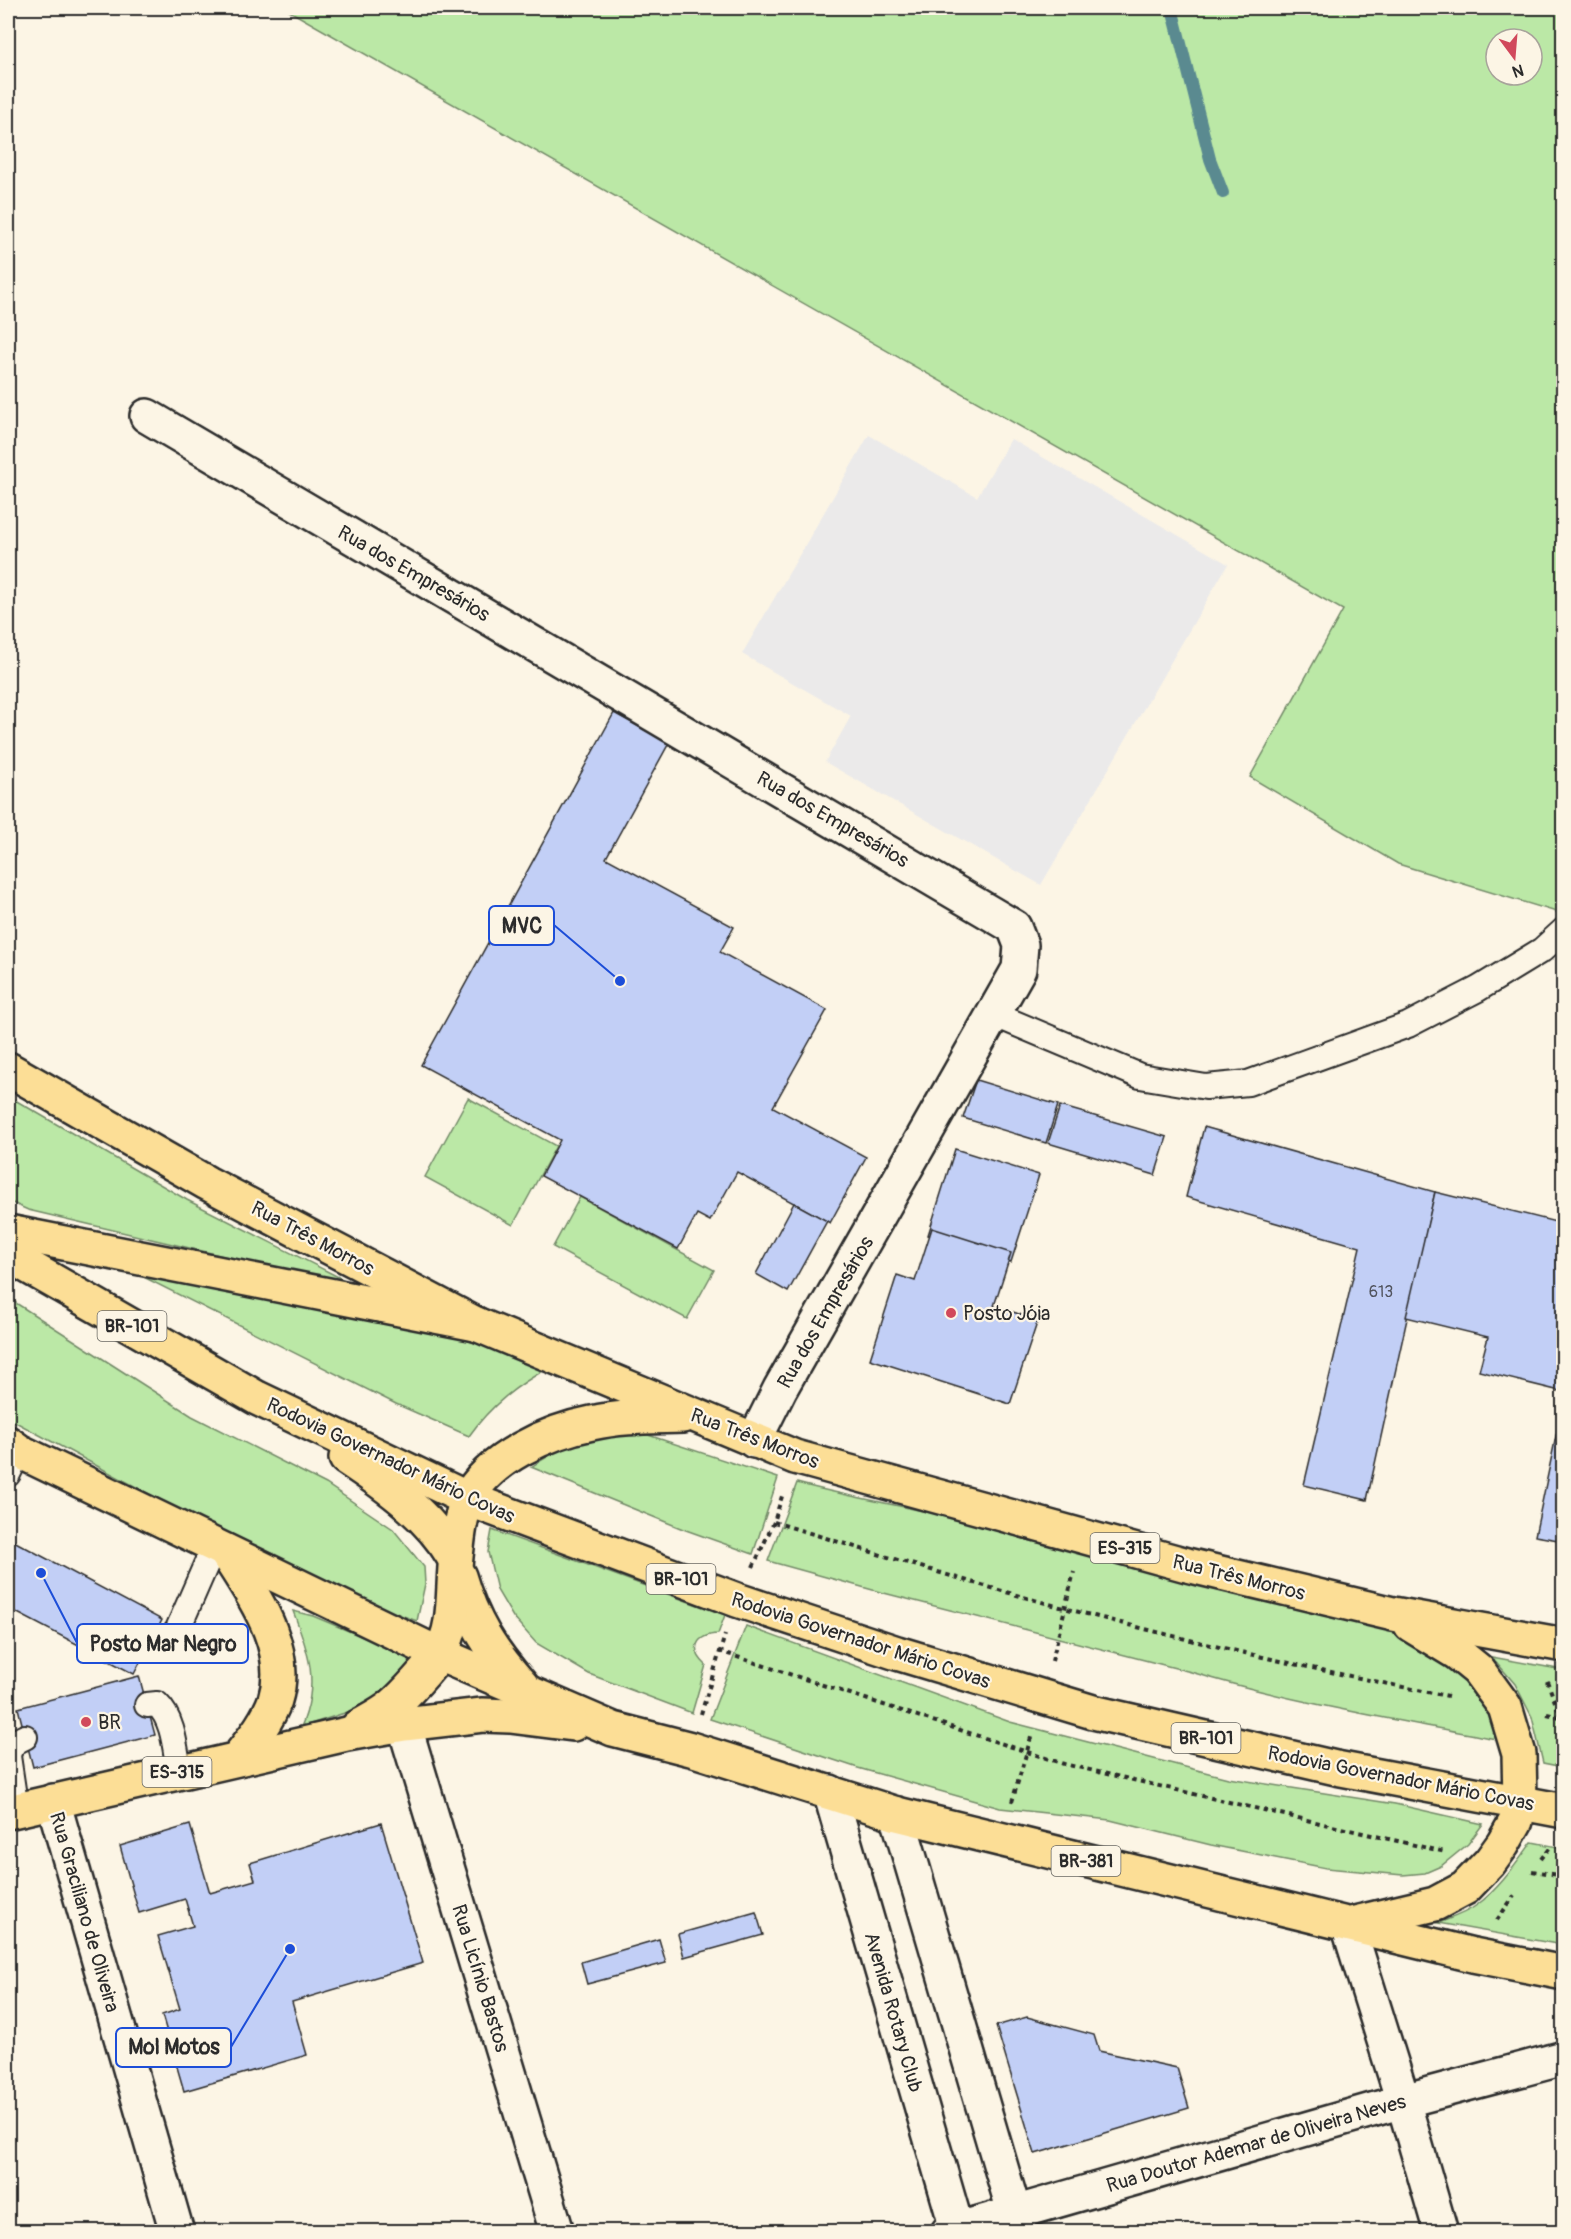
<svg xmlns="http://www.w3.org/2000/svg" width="1571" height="2239" viewBox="0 0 1571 2239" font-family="Pangolin,sans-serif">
<rect width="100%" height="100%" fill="#fcf5e5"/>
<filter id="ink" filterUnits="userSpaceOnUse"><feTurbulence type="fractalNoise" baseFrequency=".0167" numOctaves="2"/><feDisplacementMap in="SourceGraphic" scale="12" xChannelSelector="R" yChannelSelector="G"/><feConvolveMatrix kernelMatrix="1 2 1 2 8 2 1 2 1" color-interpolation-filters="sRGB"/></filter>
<g filter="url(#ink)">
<!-- built -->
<path fill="#ebeaea" d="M869,435L977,497L1011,439L1228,564L1041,885L825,762L851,716L742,654Z"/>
<!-- green -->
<g fill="#bbe8a6" stroke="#738a68" stroke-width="1.5" fill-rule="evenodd">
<path d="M284,8H1563V914L1398,864L1250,777L1343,610ZM1496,39H1532V75H1496Z"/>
<path d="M8,1096L187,1200L360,1288L28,1210L8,1201Z"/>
<path d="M468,1098L556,1146L513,1225L425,1177Z"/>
<path d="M580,1197L714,1270L687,1319L553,1247Z"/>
<path d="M78,1244L450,1331L550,1367C517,1385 491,1405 469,1436L396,1404Z"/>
<path d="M8,1298L192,1416L326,1484L393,1529L424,1567L425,1584L417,1621L370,1604L190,1516L8,1418Z"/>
<path d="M642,1433L778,1478L753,1554L683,1529L531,1467C573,1439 592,1435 642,1433Z"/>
<path d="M797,1483C848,1497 900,1505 950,1517C992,1527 1032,1545 1075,1550L1378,1624L1427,1650L1468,1681L1485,1703L1501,1740C1397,1720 1293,1703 1191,1672L880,1592L768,1561Z"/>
<path d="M492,1530L725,1615L718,1634C696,1635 689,1649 706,1665L692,1713L589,1674L536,1643L513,1617L497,1590L488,1552Z"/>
<path d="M293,1611L313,1616L415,1659L398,1686L357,1709L301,1727C320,1684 309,1652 293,1611Z"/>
<path d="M746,1626L1010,1722L1228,1778L1395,1804L1483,1824L1468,1844L1441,1866L1425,1873L1403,1875L1326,1868L1211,1845L1110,1820L1000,1808L858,1768L710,1719Z"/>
<path d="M1492,1657L1563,1670V1767L1543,1763L1532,1717L1515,1684Z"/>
<path d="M1532,1842L1563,1848V1945L1438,1923C1451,1918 1465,1914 1477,1905C1499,1889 1516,1864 1532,1842Z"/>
</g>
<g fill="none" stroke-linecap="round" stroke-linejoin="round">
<!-- stream -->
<path stroke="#5a8a90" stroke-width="12" d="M1172,8L1210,159L1223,193"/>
</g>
<!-- building -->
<g fill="#c2cff6" stroke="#2b2b2b" stroke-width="1.5">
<path d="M614,713L669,743L606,858L734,927L720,952L827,1010L773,1107L866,1157L830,1223L737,1172L710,1221L697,1214L678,1249L541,1176L560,1140L421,1065Z"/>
<path d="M976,1080L1058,1105L1046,1143L963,1118Z"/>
<path d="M1060,1106L1167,1137L1155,1175L1048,1143Z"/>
<path d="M1204,1127L1435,1192L1367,1500L1304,1485L1360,1247L1186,1197Z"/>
<path d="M955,1149L1039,1175L1011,1262L928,1235Z"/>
<path d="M1435,1192L1564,1224V1392L1479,1371L1488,1337L1406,1317Z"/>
<path d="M794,1203L827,1221L788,1292L756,1274Z"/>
<path d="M932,1228L1011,1253L994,1306L1038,1320L1010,1404L870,1359L897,1275L915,1281Z"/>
<path d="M1564,1398V1541L1535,1536Z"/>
<path d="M8,1538L162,1620L134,1674L8,1608Z"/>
<path d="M139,1676L155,1735L33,1767L18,1708Z"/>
<path d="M381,1823L423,1963L292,2002L307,2055L184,2091L162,2015L180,2009L158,1936L193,1926L185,1899L139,1913L120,1846L190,1825L210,1893L255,1880L250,1863Z"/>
<path d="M756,1912L763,1935L684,1957L678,1934Z"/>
<path d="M659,1939L666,1963L587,1984L581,1962Z"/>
<path d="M1027,2017L1094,2035L1099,2051L1177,2068L1189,2108L1035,2154L996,2026Z"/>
</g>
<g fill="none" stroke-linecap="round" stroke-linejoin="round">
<defs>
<g id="lane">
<path d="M993,1014L1140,1076L1206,1087L1248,1083L1408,1025L1478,989L1542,950L1564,930"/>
<path d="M8,1474L19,1451"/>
<path d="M149,1645L157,1646L165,1642L177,1631L215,1544"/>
<path d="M147,1705L157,1704C174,1720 175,1749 179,1771"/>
<path d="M16,1810L8,1756C10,1745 16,1741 25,1737"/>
</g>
<g id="street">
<path d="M147,416L1014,927L1021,945L1019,969L780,1389L754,1441"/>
<path d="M404,1724L557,2232"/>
<path d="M830,1792L958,2232"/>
<path d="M53,1801L177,2232"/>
<path d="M897,1814L1020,2232"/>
<path d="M1348,1925L1403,2101L1441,2232"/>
<path d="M948,2232L1403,2101L1564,2058"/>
</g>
<g id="primary">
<path d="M8,1069L207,1183L476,1324L795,1457L1187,1565L1393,1614L1564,1645"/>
<path d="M8,1443L19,1451L439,1654L613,1729L691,1749L897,1814L1473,1955L1564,1973"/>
<path d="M225,1551C251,1593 292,1646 275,1700C267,1722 252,1740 238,1758"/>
<path d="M459,1576C472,1621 491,1651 522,1686"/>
<path d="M358,1727C370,1720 383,1714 393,1705C404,1696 431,1666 439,1654C457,1628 452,1587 456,1557C458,1538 460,1516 468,1499C488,1458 550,1431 592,1423C622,1416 653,1417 683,1416"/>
<path d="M8,1812L347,1734L404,1724L483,1715L510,1716L573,1724"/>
<path d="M1355,1923L1435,1904L1465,1888L1490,1862L1503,1844L1516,1821L1520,1801L1519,1754L1505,1707L1478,1670L1457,1653L1411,1625"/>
</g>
<g id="highway">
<path d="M8,1232L476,1324"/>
<path d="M8,1255L257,1398L468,1499L737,1600L897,1653L1093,1712L1336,1768L1564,1811"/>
<path d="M346,1458C388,1486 429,1515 455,1559"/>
</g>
</defs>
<!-- lane casing -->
<use href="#lane" stroke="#2b2b2b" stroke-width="28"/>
<!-- street casing -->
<use href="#street" stroke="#2b2b2b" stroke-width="38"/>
<!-- primary casing -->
<use href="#primary" stroke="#2b2b2b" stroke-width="38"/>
<!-- highway casing -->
<use href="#highway" stroke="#2b2b2b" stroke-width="38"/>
<!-- path -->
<g stroke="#2b2b2b" stroke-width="4" stroke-dasharray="4.5 4.5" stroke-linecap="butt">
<path d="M774,1522C842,1543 910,1564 978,1584C1133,1629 1290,1665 1448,1696"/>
<path d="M753,1567L774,1522L783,1493"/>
<path d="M719,1651L1064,1764L1445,1852"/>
<path d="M1052,1661L1074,1572"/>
<path d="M1547,1681L1564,1725"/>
<path d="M701,1714L725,1635"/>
<path d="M1547,1714L1564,1718"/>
<path d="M1012,1802L1032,1734"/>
<path d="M1541,1859L1551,1846"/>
<path d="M1532,1871L1564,1876"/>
<path d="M1497,1920L1514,1896"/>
</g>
<!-- lane -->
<use href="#lane" stroke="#fcf5e5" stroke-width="24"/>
<!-- street -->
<use href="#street" stroke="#fcf5e5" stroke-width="33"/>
<!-- primary -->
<use href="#primary" stroke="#fcde96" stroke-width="33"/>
<!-- highway -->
<use href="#highway" stroke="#fcde96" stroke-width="33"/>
</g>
</g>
<!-- markers -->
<g fill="#d1495b" stroke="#fcf5e5" stroke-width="2">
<circle cx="951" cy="1313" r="6"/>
<circle cx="86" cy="1722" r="6"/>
</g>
<g text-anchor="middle" stroke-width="4.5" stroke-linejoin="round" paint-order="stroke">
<!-- number labels -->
<g font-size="16" fill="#51545e">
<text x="1381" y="1297">613</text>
</g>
<!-- shield labels -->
<g fill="#fcf5e5" stroke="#6a6863" stroke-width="1.5">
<rect x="97.5" y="1311" width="69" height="30" rx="4.5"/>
<rect x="1090.5" y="1533" width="69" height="30" rx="4.5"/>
<rect x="646.5" y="1564" width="69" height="30" rx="4.5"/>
<rect x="1171.5" y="1723" width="69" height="30" rx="4.5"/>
<rect x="142.5" y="1757" width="69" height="30" rx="4.5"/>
<rect x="1051.5" y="1846" width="69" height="30" rx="4.5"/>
</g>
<g font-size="18" font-weight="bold" fill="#2b2b2b">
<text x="132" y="1332">BR-101</text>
<text x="1125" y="1554">ES-315</text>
<text x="681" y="1585">BR-101</text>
<text x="1206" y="1744">BR-101</text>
<text x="177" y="1778">ES-315</text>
<text x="1086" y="1867">BR-381</text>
</g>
<!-- street labels -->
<g font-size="20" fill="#2b2b2b" stroke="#fcf5e5">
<text transform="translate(414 573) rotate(30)" y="7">Rua dos Empresários</text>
<text transform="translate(833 819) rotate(30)" y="7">Rua dos Empresários</text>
<text transform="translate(313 1238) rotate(28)" y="7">Rua Três Morros</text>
<text transform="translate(825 1312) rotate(-60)" y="7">Rua dos Empresários</text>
<text transform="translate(755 1438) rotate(21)" y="7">Rua Três Morros</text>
<text transform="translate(391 1460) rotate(25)" y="7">Rodovia Governador Mário Covas</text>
<text transform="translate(1239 1577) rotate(14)" y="7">Rua Três Morros</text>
<text transform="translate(861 1640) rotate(18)" y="7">Rodovia Governador Mário Covas</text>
<text transform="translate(1401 1778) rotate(11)" y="7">Rodovia Governador Mário Covas</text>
<text transform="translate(85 1912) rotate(74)" y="7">Rua Graciliano de Oliveira</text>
<text transform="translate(481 1978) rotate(73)" y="7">Rua Licínio Bastos</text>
<text transform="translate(894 2012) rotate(74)" y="7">Avenida Rotary Club</text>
<text transform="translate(1256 2143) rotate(-16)" y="7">Rua Doutor Ademar de Oliveira Neves</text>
</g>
<!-- poi labels -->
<g font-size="20" fill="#2b2b2b" stroke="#fcf5e5" text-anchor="start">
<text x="963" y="1320">Posto Jóia</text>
<text x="98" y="1729">BR</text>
</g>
</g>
<!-- callouts -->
<path fill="none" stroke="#1d4ed8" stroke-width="2" d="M620 981L554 925M41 1573L77 1643M290 1949L231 2047"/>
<g fill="#1d4ed8" stroke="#fcf5e5" stroke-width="2">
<circle cx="620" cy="981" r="6"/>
<circle cx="41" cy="1573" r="6"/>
<circle cx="290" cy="1949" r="6"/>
</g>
<g fill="#fcf5e5" stroke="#1d4ed8" stroke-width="2">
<rect x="489" y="906" width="65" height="39" rx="6"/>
<rect x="77" y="1624" width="171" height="39" rx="6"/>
<rect x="116" y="2028" width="115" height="39" rx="6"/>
</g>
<g font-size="21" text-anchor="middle" font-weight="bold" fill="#2b2b2b">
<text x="522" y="933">MVC</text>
<text x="163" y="1651">Posto Mar Negro</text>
<text x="174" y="2054">Mol Motos</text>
</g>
<!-- margin -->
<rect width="1571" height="2239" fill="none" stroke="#fcf5e5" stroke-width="30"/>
<rect x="15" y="15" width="1541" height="2209" fill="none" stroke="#2b2b2b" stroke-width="2" filter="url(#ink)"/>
<!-- north arrow -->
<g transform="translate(1514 57) rotate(164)"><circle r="28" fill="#fcf5e5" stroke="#a8a49b" stroke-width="1.5"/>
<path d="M0-4.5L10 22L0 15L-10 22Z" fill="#d1495b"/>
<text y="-9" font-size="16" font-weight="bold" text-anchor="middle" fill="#2b2b2b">N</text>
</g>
</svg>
